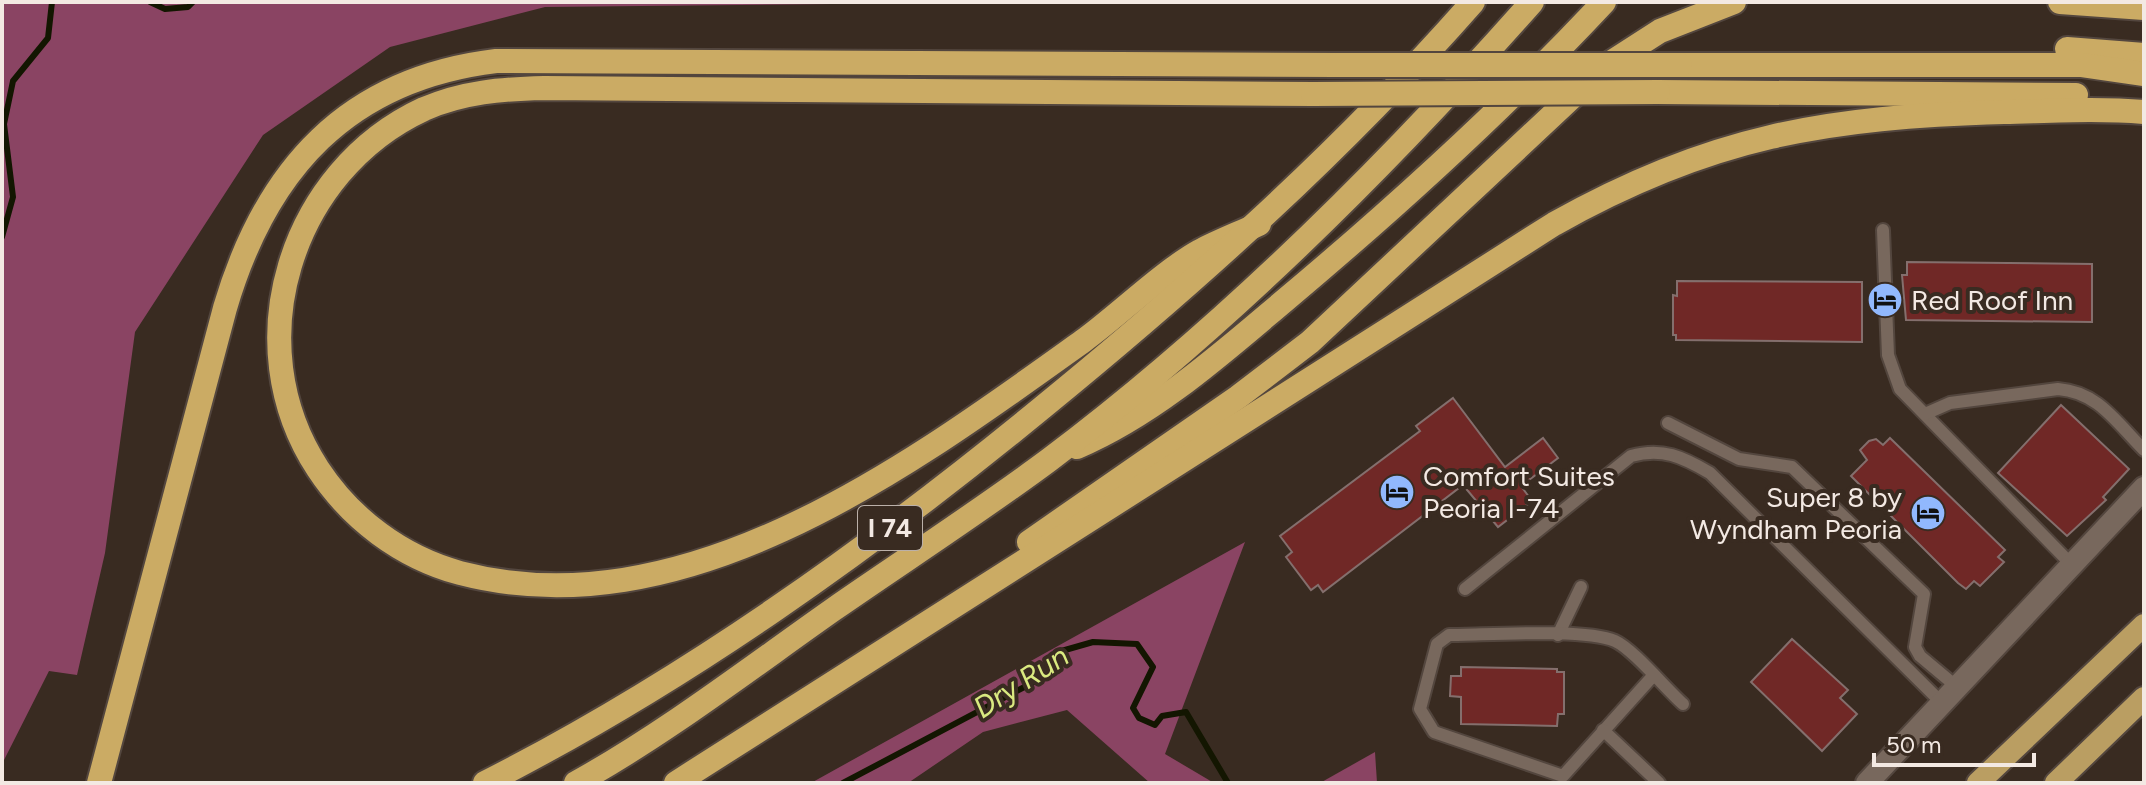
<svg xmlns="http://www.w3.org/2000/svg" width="2146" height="785" viewBox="0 0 2146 785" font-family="Figtree,sans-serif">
<rect width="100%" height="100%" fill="#392b21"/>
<!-- forest -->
<g fill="#8a4463">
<path d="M2,2H1030L545,7L390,47L263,135L135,332L105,553L77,675L49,671L2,764Z"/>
<path d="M1245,542L1165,754L1214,783H1150L1067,710L983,732L908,783H811Z"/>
<path d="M1375,752L1377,783H1320Z"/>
</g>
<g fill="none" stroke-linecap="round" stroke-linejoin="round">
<!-- stream -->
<g stroke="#131601" stroke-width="6">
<path d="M150,2L165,9L188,7L193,2"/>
<path d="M2,237L13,197L4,124L13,81L48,38L52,2"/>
<path d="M843,783L1032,683L1058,652L1093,642L1137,644L1153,667L1133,708L1139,718L1155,725L1162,716L1186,712L1228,783"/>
</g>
</g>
<!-- building -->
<g fill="#702826" stroke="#846f6d" stroke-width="2">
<path d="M1907,262L2092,264V322L1906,320L1902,275H1907Z"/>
<path d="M1677,281L1862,282V342L1676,340V335H1673V295L1677,296Z"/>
<path d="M1453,398L1505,467L1543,438L1558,458L1521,486L1532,501L1498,527L1463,485L1323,592L1318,585L1311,590L1286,557L1292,552L1280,536L1420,431L1416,426Z"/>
<path d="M2061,405L2129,469L2103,497L2106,500L2067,536L1998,473Z"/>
<path d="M1890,438L2005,550L1998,557L2004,562L1980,586L1974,581L1966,589L1958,583L1851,476L1867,460L1860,450L1869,441L1876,439L1883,445Z"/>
<path d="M1792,639L1848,690L1840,698L1857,714L1822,751L1751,682Z"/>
<path d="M1461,667L1557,669V672H1564V714H1558L1557,726L1461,724V697L1450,696L1451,676H1461Z"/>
</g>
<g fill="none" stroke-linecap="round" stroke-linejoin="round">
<defs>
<g id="service">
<path d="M1883,230L1888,355L1900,389L2072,565"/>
<path d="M1925,414L1950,403L2058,389C2098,392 2116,422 2144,450"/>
<path d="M1668,423L1739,459L1792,467L1924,594L1915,647L1920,656L1957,687"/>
<path d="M1465,589L1631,456C1662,447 1683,457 1710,473L1942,703"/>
<path d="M1558,635L1581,587"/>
<path d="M1652,677L1563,776L1434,732L1420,709L1437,644L1449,635C1486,635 1584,628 1615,641C1633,649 1666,689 1683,704"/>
<path d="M1603,730L1659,783"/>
</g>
<path id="tertiary" d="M1867,783L2144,488"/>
<g id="trunk">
<path d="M1978,783L2144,625"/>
<path d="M2056,783L2144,698"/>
</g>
<g id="motorway">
<path d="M2060,2L2144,8"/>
<path d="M2067,49L2144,55"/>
<path d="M1680,65H2082L2144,74"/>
<path d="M1658,92L2076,95"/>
<path d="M1259,224C1240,233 1219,241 1200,251C1161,273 1120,314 1083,341C910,465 686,632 460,573C401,557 351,519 318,469C236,344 290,171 424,109C463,92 502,89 544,88L1313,94"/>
<path d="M1077,447C1154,414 1220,355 1284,301C1396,207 1504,109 1604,2"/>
<path d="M1029,542L1238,397L1310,342L1604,67L1660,31L1734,2"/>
<path d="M99,783L225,308C266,169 347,79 496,61L1337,65"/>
<path d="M485,783C685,681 870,549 1043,407C1196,282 1342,151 1473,2"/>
<path d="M576,783C666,733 750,668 834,609C906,559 979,512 1049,460C1226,327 1386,167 1532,2"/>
<path d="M676,783L1554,224C1710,136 1827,117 2004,112C2050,111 2097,108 2144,112"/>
</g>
</defs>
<!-- service casing -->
<use href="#service" stroke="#53463e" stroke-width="16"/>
<!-- tertiary casing -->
<use href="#tertiary" stroke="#53463e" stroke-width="26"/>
<!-- trunk casing -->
<use href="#trunk" stroke="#53463e" stroke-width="26"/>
<!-- motorway casing -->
<use href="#motorway" stroke="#53463e" stroke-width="28"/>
<!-- service -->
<use href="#service" stroke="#78685d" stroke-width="12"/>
<!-- tertiary -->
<use href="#tertiary" stroke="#78685d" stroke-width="22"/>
<!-- trunk -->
<use href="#trunk" stroke="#ba9e62" stroke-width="22"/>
<!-- motorway -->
<use href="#motorway" stroke="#cbab64" stroke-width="24"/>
<defs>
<g id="motorway-bridge">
<path d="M1337,65H1680"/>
<path d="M1313,94L1658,92"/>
</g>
</defs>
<!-- motorway-bridge casing -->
<use href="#motorway-bridge" stroke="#53463e" stroke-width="28" stroke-linecap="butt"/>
<!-- motorway-bridge -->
<use href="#motorway-bridge" stroke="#cbab64" stroke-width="24"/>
</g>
<!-- icons -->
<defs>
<symbol id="hotel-disc" viewBox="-11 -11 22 22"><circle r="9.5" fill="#91b8fd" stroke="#392b21"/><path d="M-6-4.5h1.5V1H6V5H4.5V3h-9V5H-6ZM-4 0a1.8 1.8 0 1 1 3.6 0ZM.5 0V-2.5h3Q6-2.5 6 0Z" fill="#111"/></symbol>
</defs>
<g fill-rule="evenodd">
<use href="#hotel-disc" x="1865" y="280" width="40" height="40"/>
<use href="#hotel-disc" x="1377" y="472" width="40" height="40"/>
<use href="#hotel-disc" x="1908" y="493" width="40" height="40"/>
</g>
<g text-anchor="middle" stroke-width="8" stroke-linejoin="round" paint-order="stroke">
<!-- shield labels -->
<rect fill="#392b21" stroke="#bbb0a9" stroke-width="2" x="858" y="506" width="64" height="44" rx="6"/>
<g font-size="26" font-weight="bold" fill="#f3e9e3">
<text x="890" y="537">I 74</text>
</g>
<!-- poi labels -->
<g font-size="28" fill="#f3e9e3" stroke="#392b21" text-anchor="start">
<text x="1911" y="310">Red Roof Inn</text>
<text x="1423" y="486">Comfort Suites<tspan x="1423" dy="32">Peoria I-74</tspan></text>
<text x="1902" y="507" text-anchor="end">Super 8 by<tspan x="1902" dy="32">Wyndham Peoria</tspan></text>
</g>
<!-- water labels -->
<g font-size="30" font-style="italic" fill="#daea80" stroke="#392b21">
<text transform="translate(1021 682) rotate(-33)" y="10">Dry Run</text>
</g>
</g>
<!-- border -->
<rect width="2146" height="785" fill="none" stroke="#f3e9e3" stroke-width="8"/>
<!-- scale -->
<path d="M1874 753v12h160v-12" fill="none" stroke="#f3e9e3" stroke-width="4"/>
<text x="1886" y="753" font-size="24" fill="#f3e9e3" stroke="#392b21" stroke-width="6" paint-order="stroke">50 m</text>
</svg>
